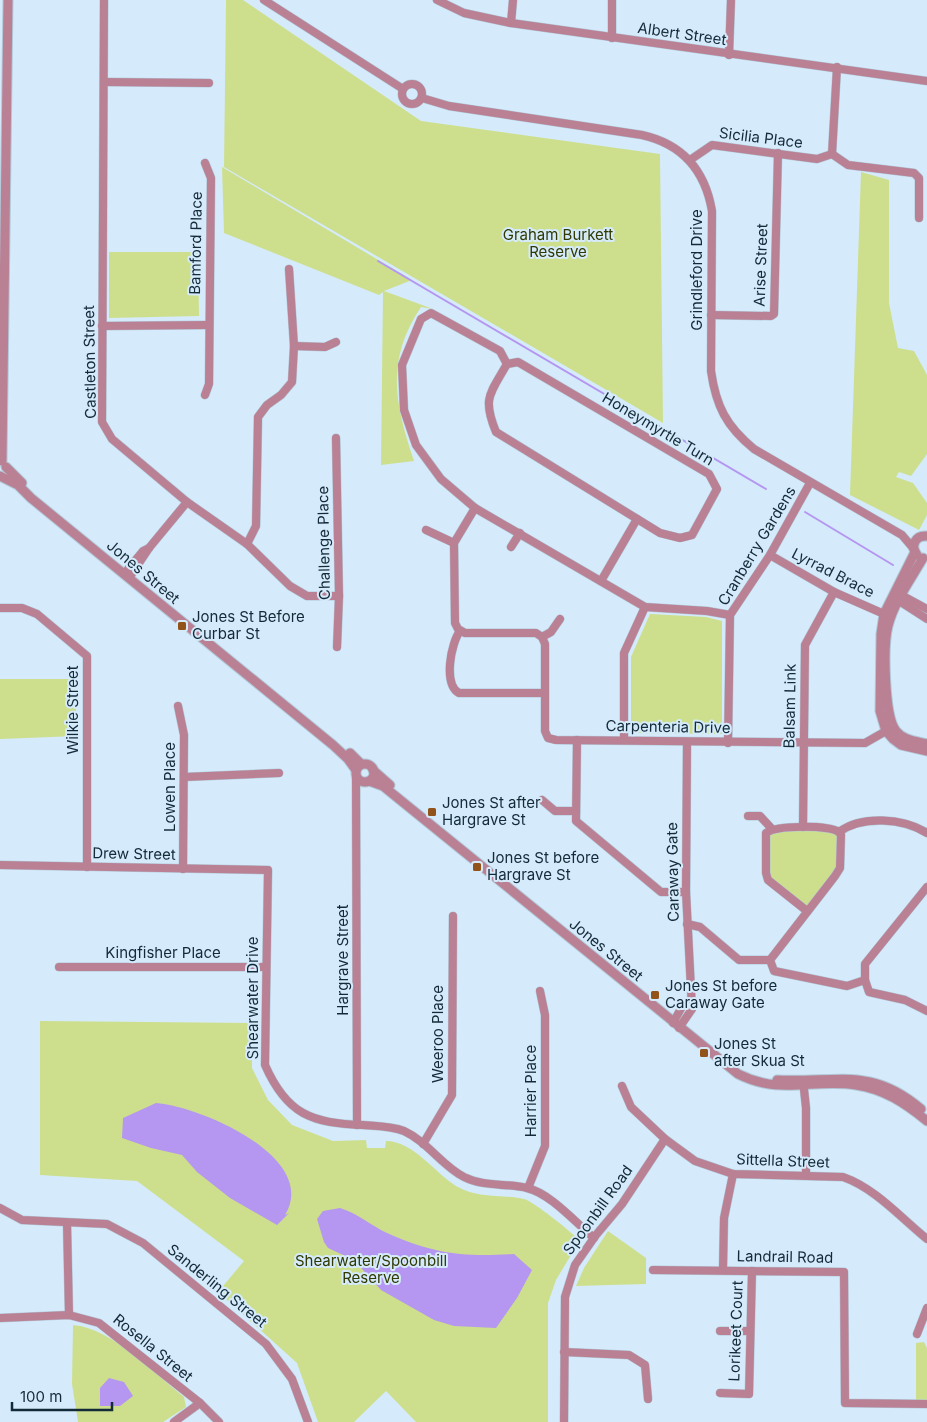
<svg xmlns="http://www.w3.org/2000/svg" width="927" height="1422" viewBox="0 0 927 1422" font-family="Inter,sans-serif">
<rect width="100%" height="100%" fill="#d5ebfb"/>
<!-- green -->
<g fill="#cddf8d">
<path d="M226,0H243L421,121L660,154L663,423L224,167Z"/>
<path d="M222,167L412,280L384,291L433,309L421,307C385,361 395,404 414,461L381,465L383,292L379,295L224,233Z"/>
<path d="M861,172L889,180V303L898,348L914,351L927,375V454L911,476L899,472L896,477L913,483L927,503V515L919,530L850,495Z"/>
<path d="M109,252H198L199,316L109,318Z"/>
<path d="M650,614L706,617L722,621V734L631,733V657Z"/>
<path d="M0,679H75L77,736L0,739Z"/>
<path d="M772,829L839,832L840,868L807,911L768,880L766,833Z"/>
<path d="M40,1021L252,1023V1068L268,1100L292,1125L333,1141L366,1140L367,1148H385L386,1141C413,1141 435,1173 456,1186C477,1199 502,1194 524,1199C535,1202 569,1231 580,1240L556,1280L548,1303V1422H416L386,1391L354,1422H318L297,1363L218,1292L244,1261L137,1181L40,1175Z"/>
<path d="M608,1231L646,1258V1284L576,1286L584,1268Z"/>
<path d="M73,1325C112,1328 154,1373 184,1397L186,1407L163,1422H78L72,1384Z"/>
<path d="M924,1342L927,1348V1401H916V1343Z"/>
</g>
<!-- water -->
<g fill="#b596f1">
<path d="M156,1103C199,1106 320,1157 285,1215L289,1213L277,1225L230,1198L197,1172L182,1155L151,1148L122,1138L123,1118Z"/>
<path d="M340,1208C359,1214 370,1225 387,1233C434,1254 463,1257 514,1254L532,1270L517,1298L496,1328L454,1326L434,1320L381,1290L354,1260L328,1248L324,1242L317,1219L323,1211Z"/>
<path d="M109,1378L124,1382L133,1396L120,1406H100V1388Z"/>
</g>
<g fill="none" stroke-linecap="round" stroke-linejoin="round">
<!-- stream -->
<g stroke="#b596f1" stroke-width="2">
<path d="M378,261L766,489"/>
<path d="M805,512L893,565"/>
</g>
<defs>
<g id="minor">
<path d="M104,0L102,422L112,439L187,502L247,544L290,586L307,596H339"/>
<path d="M264,0L403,89"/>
<path d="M437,0L464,13L511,23L927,81"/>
<path d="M511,23L513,0"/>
<path d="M612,38V0"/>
<path d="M729,55L731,0"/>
<path d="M105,82L209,83"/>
<circle cx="412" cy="94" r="10"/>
<path d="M422,98L449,106L642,135C682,144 705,170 712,211L711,371C716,406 726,426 754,449L902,535L913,548"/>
<path d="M832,154L848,165L914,173L919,178V218"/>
<path d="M832,154L837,67"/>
<path d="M690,160L712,145L817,159L832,154"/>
<path d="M205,163L211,178L209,384L205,395"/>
<path d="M711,315L771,316L774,314L778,153"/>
<path d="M102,326L208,325"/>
<path d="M294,346L325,347L336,342"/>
<path d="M518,362L709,474L717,489L692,535L680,538L660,533L496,432C482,398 490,394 507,364Z"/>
<path d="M507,364L500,351L431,313L421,319L402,365L404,410L416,445L441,479L475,508L645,607L707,611L730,615"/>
<path d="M336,438L339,596L337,647"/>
<path d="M475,508L454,543L455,623L458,629L465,633H536L542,637L545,644V731L548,738L556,740L865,743L886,731"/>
<path d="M426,530L454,543"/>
<path d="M247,544L256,526L258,417L267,405L281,395L292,382L294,346L289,269"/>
<path d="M511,547L520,533"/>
<path d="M770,555L834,592L884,614"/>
<path d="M124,574L143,551L149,548"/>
<path d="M129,578L149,548L187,502"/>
<path d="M601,581L637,519"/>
<path d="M903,596L927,609"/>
<path d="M899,601L927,619"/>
<path d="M0,608H22L37,614L87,656V867"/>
<path d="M460,631C451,643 443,684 459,693H544"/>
<path d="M542,637L551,632L560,619"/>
<path d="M178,706L184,735L183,869"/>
<path d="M577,740L576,821L661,892H686"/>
<path d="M624,740V653L645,607"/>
<path d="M728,743L730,615L770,555L810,483"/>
<path d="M356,775L357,1125"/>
<path d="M184,777L279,773"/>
<path d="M542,800L555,811H576"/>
<path d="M748,816H760L772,829"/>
<path d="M803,827L805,645L834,592"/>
<path d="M839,832C862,815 903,818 927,833"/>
<path d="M0,865L268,870L265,1065C287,1115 312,1123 363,1125C377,1126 392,1126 404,1131C428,1142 442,1166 464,1177C484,1187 506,1183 527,1188C550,1193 576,1223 594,1238"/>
<path d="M927,887L865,964V980L869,992L905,1000L927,1011"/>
<path d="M807,911L768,880L766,873V833C777,825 827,825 839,832"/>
<path d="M687,924L700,927L739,960H770L835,876L840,868L841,835L839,832"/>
<path d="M770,960L774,971L847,986L865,980"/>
<path d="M59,967H266"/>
<path d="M673,1023L684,1003L691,1000"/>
<path d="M679,1028L692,1009L686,892L687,743"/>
<path d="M803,1080L806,1108V1175"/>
<path d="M622,1086L631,1107L665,1139L695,1161L733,1174L843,1177C875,1188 901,1218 927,1239"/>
<path d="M423,1144L452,1095L453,916"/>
<path d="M528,1188L545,1146V1015L540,991"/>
<path d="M0,1208L22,1220L107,1224L143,1243L266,1344L292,1379L308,1422"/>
<path d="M67,1223L69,1315"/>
<path d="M723,1269L724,1218L733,1174"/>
<path d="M653,1270L844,1272L845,1403L927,1404"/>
<path d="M0,1318L69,1315L99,1323L200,1403L219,1422"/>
<path d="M720,1331H749"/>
<path d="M917,1334L927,1308"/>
<path d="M564,1352L629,1355L645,1365L648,1399"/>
<path d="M720,1393L749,1394L752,1271"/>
<path d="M174,1422L200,1403"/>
<path d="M564,1422L565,1297L575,1265L596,1235L622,1204L665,1139"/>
</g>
<g id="tertiary">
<path d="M2,461L8,0"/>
<path d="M6,467L22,483"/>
<path d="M0,476L18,485L31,498L333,745L348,759L356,770"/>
<path d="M915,552L884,614L881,634L880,711L886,731L893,739L901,745L927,751"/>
<path d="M917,555C910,546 915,535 927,536"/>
<path d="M923,558C911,579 894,602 888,626C883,645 884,716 896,731C903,740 916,741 927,744"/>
<path d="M350,753L361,764"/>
<circle cx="365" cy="773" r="9"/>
<path d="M373,770L390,785"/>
<path d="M369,781L383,786L738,1074C782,1096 812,1078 856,1085C884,1089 905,1103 927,1121"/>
<path d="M777,1080C836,1083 871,1066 921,1109"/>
</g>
</defs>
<!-- minor casing -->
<use href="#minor" stroke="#b2c8d8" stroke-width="9"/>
<!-- tertiary casing -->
<use href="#tertiary" stroke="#b2c8d8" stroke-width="11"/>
<!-- minor -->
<use href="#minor" stroke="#ba8194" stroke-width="8"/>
<!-- tertiary -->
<use href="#tertiary" stroke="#ba8194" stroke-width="9"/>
</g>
<!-- markers -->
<g fill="#915319" stroke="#d5ebfb" stroke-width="2">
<rect x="177" y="621" width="10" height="10" rx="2.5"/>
<rect x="427" y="807" width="10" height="10" rx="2.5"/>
<rect x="472" y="862" width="10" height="10" rx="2.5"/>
<rect x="650" y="990" width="10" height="10" rx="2.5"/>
<rect x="699" y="1048" width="10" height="10" rx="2.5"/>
</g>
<g text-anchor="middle" stroke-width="4" stroke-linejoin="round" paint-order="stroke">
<!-- street labels -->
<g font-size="15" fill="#132a39" stroke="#d5ebfb">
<text transform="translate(682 34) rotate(8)" y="5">Albert Street</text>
<text transform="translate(761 138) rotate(7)" y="5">Sicilia Place</text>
<text transform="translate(196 243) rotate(-89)" y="5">Bamford Place</text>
<text transform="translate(761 265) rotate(-88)" y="5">Arise Street</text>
<text transform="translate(697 270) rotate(-90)" y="5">Grindleford Drive</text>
<text transform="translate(90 362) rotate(-91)" y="5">Castleton Street</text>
<text transform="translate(658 429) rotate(31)" y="5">Honeymyrtle Turn</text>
<text transform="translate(324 543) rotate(-91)" y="5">Challenge Place</text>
<text transform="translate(757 546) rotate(-59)" y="5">Cranberry Gardens</text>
<text transform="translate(143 572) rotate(40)" y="5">Jones Street</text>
<text transform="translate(833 573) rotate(27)" y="5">Lyrrad Brace</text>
<text transform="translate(790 706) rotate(-89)" y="5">Balsam Link</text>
<text transform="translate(73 710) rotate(-90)" y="5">Wilkie Street</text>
<text transform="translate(668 727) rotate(1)" y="5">Carpenteria Drive</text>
<text transform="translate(170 787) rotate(-90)" y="5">Lowen Place</text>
<text transform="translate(134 854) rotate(1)" y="5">Drew Street</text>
<text transform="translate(673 872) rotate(-91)" y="5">Caraway Gate</text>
<text transform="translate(606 950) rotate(39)" y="5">Jones Street</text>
<text x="163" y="958">Kingfisher Place</text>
<text transform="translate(343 960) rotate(-90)" y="5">Hargrave Street</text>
<text transform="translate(253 998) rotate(-90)" y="5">Shearwater Drive</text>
<text transform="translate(438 1034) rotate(-90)" y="5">Weeroo Place</text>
<text transform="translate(531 1091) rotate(-90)" y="5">Harrier Place</text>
<text transform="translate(783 1161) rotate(2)" y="5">Sittella Street</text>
<text transform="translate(598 1210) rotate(-54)" y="5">Spoonbill Road</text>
<text transform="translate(785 1257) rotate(1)" y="5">Landrail Road</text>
<text transform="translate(217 1286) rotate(39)" y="5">Sanderling Street</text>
<text transform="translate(736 1331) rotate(-88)" y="5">Lorikeet Court</text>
<text transform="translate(153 1348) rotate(39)" y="5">Rosella Street</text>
</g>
<!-- park labels -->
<g font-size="15" fill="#313900" stroke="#d5ebfb">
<text x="558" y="240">Graham Burkett<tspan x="558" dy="17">Reserve</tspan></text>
<text x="371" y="1266">Shearwater/Spoonbill<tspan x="371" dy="17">Reserve</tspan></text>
</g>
<!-- poi labels -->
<g font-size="15" fill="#132a39" stroke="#d5ebfb" text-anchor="start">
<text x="192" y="622">Jones St Before<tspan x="192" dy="17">Curbar St</tspan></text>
<text x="442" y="808">Jones St after<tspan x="442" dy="17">Hargrave St</tspan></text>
<text x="487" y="863">Jones St before<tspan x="487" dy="17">Hargrave St</tspan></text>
<text x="665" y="991">Jones St before<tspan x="665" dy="17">Caraway Gate</tspan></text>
<text x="714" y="1049">Jones St<tspan x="714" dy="17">after Skua St</tspan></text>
</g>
</g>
<!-- scale -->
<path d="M12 1402v8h100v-8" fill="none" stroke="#132a39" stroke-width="2.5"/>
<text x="20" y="1402" font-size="15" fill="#132a39" stroke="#d5ebfb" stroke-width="4" paint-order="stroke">100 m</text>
</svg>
